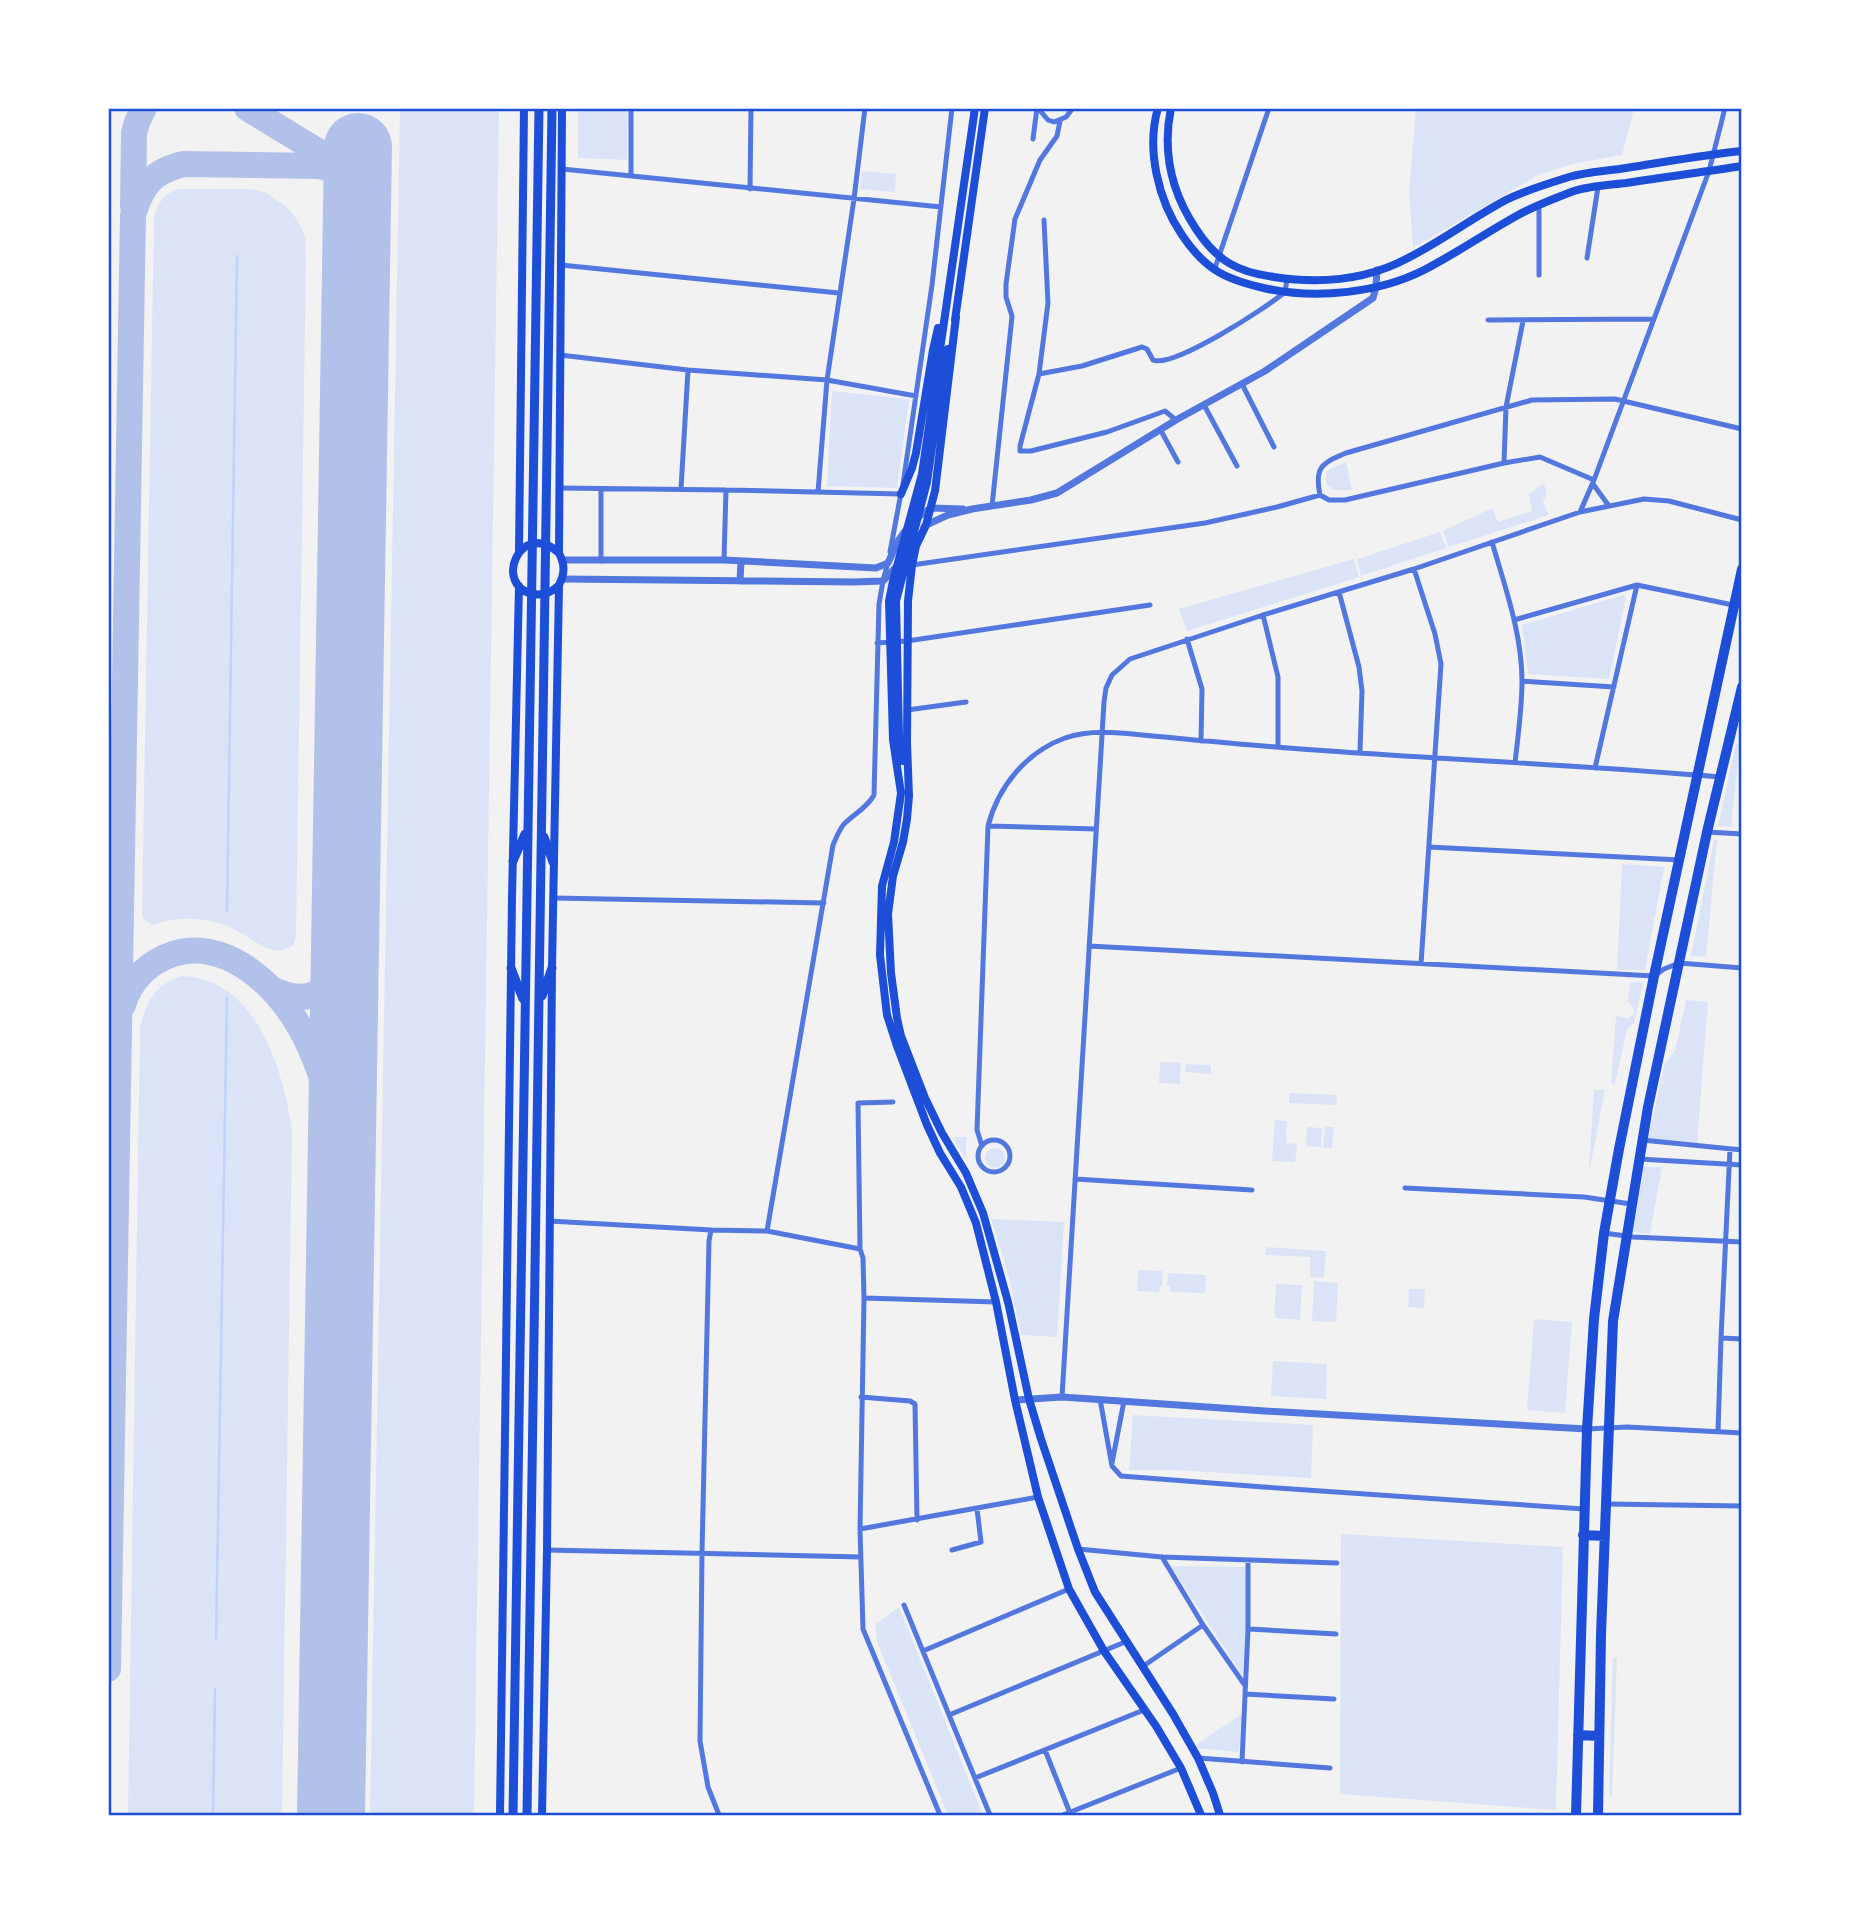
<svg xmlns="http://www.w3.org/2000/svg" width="1850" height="1924" viewBox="0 0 1850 1924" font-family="'Nunito Sans',sans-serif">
<rect width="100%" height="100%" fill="#f2f2f2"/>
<path fill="#dbe4f7" d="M 400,109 L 499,109 L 474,1815 L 370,1815 Z
M 578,109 L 628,109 L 627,160 L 578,158 Z
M 1416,109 L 1416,108 L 1634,109 L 1622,155 L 1577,163 L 1540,174 L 1413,248 L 1409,191 Z
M 862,171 L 896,174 L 895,192 L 860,189 Z
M 179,189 L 249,189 L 261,191 L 267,193 L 285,206 L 296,218 L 305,236 L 306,257 L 296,936 L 294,944 C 275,960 258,943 241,933 C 232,927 222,923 211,921 C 197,918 181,918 167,921 C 162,922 157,924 152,925 L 143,918 L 142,913 L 154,216 C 159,202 164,193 179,189 Z
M 832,391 L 909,399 L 897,488 L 827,486 Z
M 1346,462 L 1352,490 L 1334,490 L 1326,484 L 1326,471 Z
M 1544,484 L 1547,493 L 1543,502 L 1549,515 L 1449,547 L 1443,531 L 1492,508 L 1498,522 L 1532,511 L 1529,494 C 1534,492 1537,486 1544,484 Z
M 1440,532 L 1446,548 L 1361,576 L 1357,559 Z
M 1354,559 L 1359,577 L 1187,631 L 1179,609 Z
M 1623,595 L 1626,597 L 1609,679 L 1528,674 L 1522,625 Z
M 1736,743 L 1740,744 L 1731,827 L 1718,826 Z
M 1714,840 L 1717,840 L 1706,957 L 1691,956 Z
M 1622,864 L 1664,867 L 1645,970 L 1617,970 Z
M 182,976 C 257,979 282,1068 292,1129 L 282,1815 L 128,1815 L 140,1028 C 146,1002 155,984 182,976 Z
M 1630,982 L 1643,983 L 1634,1023 L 1627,1029 L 1615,1084 L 1611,1083 L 1616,1016 L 1628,1018 L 1634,1014 L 1633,1007 L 1628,1002 Z
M 1686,1000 L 1708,1002 L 1697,1143 L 1648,1139 L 1665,1063 L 1675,1051 Z
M 1160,1062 L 1181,1063 L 1180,1084 L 1159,1083 Z
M 1186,1064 L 1211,1065 L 1211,1074 L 1185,1072 Z
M 1594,1090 L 1605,1090 L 1590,1168 L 1589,1168 Z
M 1289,1093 L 1337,1095 L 1336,1105 L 1289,1103 Z
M 1275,1120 L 1287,1121 L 1286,1143 L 1297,1144 L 1295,1162 L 1272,1161 Z
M 1307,1127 L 1322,1128 L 1321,1147 L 1306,1146 Z
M 1325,1127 L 1334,1127 L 1332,1148 L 1323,1148 Z
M 952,1137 L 966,1137 L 966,1156 L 970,1166 Z
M985 1158a10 10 0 1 1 20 0a10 10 0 1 1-20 0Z
M 1644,1167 L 1662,1167 L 1650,1234 L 1633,1232 Z
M 991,1219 L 1064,1222 L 1057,1337 L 1021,1335 L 1009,1277 Z
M 1266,1247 L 1326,1251 L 1324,1278 L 1310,1277 L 1310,1257 L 1265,1255 Z
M 1138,1270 L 1163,1271 L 1162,1286 L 1160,1286 L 1159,1292 L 1137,1291 Z
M 1168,1273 L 1206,1275 L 1205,1293 L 1170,1292 L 1170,1286 L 1167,1285 Z
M 1314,1281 L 1338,1283 L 1336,1322 L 1312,1321 Z
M 1276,1284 L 1302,1285 L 1300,1320 L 1274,1318 Z
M 1409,1289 L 1425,1289 L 1424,1308 L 1408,1307 Z
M 1534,1319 L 1572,1322 L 1565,1413 L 1527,1410 Z
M 1273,1361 L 1327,1364 L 1326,1399 L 1271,1396 Z
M 1133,1415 L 1313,1425 L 1311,1478 L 1172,1470 L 1129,1470 Z
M 1341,1534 L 1563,1547 L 1556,1810 L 1340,1794 Z
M 1171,1566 L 1245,1567 L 1248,1625 L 1242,1675 Z
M 899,1607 L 983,1815 L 948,1815 L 878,1644 L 875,1625 Z
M 1613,1658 L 1617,1658 L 1612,1795 L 1609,1795 Z
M 1242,1714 L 1239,1752 L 1197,1748 L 1197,1744 Z"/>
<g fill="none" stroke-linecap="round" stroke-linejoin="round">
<path stroke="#bfd3fe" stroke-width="2.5" d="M 227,911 L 237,256
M 216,1640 L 227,998
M 213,1815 L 215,1689"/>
<path stroke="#b2c1ea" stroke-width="26" d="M 247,108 L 324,155 L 331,162 L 335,170
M 133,206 L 134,133 L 137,122 L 144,108
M 272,989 C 313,1010 339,986 345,945
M 123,1005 C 130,980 149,962 173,954 C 198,946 224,953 245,967 C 308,1009 325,1082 342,1152
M 108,1669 L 133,215 C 142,185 153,171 184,164 L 320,166 L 335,171 L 345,179 L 355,199 L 357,219"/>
<path stroke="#b2c1ea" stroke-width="68" d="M 331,1815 L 358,147"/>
<path stroke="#5277de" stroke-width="5" d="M 1038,108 L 1048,120 L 1054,122 L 1066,117 L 1073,108
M 1033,139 L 1037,108
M 562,169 L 941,207
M 631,175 L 631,108
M 750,189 L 751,108
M 1044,220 L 1048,303 L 1039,374 L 1020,446 L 1020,451 L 1031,451 L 1107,432 L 1165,411 L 1176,420
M 1587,258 L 1598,187
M 561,265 L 839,293
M 1214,271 L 1269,108
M 1539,275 L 1539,206
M 1488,320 L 1654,319
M 560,355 L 688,370 L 827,380 L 916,396
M 1039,374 L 1082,366 L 1142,347 L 1147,349 L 1153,360 C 1174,368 1266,308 1285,292 L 1287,279
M 1242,384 L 1274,447
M 1204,405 L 1237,466
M 1160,429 L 1178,462
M 1504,463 L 1506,407 L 1523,321
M 903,484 L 932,285 L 952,108
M 1593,484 L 1609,506
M 559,488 L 726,490 L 901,494
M 681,489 L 688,370
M 818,492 L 827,380 L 854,199 L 865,108
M 1320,495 C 1314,467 1322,463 1346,453 L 1532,400 L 1615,399 L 1742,429
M 992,506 L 1011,326 L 1012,316 L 1006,297 L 1006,284 L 1015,219 L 1040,160 L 1057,136 L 1060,121
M 1580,512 L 1594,480 L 1709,171 L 1725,108
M 1492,542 C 1505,587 1522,634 1522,681 C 1522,708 1518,736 1515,763
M 890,552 L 901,493
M 724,560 L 726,490
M 601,561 L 601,489
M 912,565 L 1205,523 L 1277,507 L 1320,495 L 1329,500 L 1345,500 L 1504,463 L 1540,457 L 1594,480
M 1414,569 L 1435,634 L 1441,664 L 1421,964
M 1339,592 L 1359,667 L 1362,691 L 1360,752
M 1263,615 L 1278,677 L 1278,747
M 1514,620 L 1637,585 L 1733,605
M 1187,639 L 1202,689 L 1201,741
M 877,643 L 907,641 L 1150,605
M 1522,681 L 1614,687
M 907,710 L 966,702
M 1595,768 L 1637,585
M 988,826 L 1096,829
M 1707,832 L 1742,834
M 1429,847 L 1680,860
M 553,898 L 824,903
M 1089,946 L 1654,976 L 1664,969 L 1679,963 L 1742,968
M 893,1102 L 858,1103 L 860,1249 L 863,1258 L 864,1298 L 860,1529 L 863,1629 L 940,1815
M 1642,1140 L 1742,1150
M978 1156a16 16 0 1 1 32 0a16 16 0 1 1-32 0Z
M 982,1146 L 977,1130 L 988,826 C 998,787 1026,752 1065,738 C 1097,727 1133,735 1165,737 C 1202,741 1239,744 1276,747 C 1424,759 1572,764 1720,777
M 1639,1159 L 1742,1165
M 1075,1179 L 1252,1190
M 1405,1188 L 1584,1197 L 1631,1204
M 549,1221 L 711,1230 L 767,1231 L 860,1249
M 711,1230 L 709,1241 L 702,1553 L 700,1741 L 708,1787 L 719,1815
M 767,1231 L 833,845 C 836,838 839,830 844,824 C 855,813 867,808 874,795 L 879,604 L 883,581 L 888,562
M 1604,1233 L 1633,1237 L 1742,1242
M 864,1298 L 996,1302
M 1721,1338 L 1742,1339
M 861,1397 L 910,1401 L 915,1404 L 917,1520
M 1062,1397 L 1104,702 L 1106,688 L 1112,675 L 1130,659 L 1263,615 L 1414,569 L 1580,512 L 1644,499 L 1669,501 L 1742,520
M 1100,1399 L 1112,1466 L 1121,1476 L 1263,1487 L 1584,1509
M 1587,1429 L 1627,1427 L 1742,1433
M 1718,1432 L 1721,1338 L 1730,1149
M 1112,1463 L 1124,1401
M 1607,1504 L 1742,1506
M 860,1529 L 1038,1497
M 1078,1549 L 1162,1557 L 1337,1563
M 547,1550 L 861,1557
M 952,1550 L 981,1542 L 977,1509
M 1162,1557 L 1203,1625 L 1244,1684
M 904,1605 L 990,1815
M 1248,1629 L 1336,1634
M 923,1651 L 1069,1589
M 1142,1667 L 1203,1625
M 1245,1694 L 1334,1699
M 949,1715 L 1125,1642
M 1045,1750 L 1070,1813
M 1198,1758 L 1330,1768
M 1242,1762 L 1248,1629 L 1248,1561
M 975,1778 L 1144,1710
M 1063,1815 L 1181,1768"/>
<path stroke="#5277de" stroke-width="7" d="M 918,517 L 931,508 L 963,509
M 924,527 L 926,525 L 948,515 L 972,509 L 1031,500 L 1057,493 L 1176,420 L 1265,371 L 1373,298 L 1376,287 L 1377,270
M 563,560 L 724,560 L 876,568 L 888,563 L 898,541 L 905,531
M 562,579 L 854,582 L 883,581 L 897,566
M 740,581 L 741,561
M 1015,1400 L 1062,1397 L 1265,1411 L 1587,1429"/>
<path stroke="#1d4ed8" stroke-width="8" d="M 975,108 L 922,474 L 893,581 L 889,601 L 893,740 L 901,793 L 894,842 L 882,886 L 880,955 L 887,1015 L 897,1046 L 927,1125 L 940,1153 L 961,1187 L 976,1223 L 996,1302 L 1015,1400 L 1038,1497 L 1069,1589 L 1104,1651 L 1156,1726 L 1181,1768 L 1201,1815
M 1158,108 C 1146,149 1158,200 1182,235 C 1206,271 1227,280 1268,289 C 1317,299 1379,293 1424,270 C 1457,253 1487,232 1520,214 C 1537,205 1556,198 1574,191 C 1589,186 1609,185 1626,183 C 1664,177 1703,172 1742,166
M 1171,108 C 1162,152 1172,193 1196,229 C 1217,261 1237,272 1274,277 C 1320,284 1367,280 1408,258 C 1441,241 1471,219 1504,201 C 1520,192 1550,183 1569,177 C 1587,172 1607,171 1626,168 C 1665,162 1703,155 1742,151
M 956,317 L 935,491 L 926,525 L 916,546 L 912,565 L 908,601 L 907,743 L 909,796 L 907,819 L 903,842 L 893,876 L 888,914 L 891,973 L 897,1018 L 901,1036 L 925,1098 L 942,1133 L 966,1173 L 983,1213 L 1008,1302 L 1029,1399 L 1041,1439 L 1078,1549 L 1095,1592 L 1173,1714 L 1198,1758 L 1213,1793 L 1220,1815
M 955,320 L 985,108
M 901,494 L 912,468 L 916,453 L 933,350 L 938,328
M 519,552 L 524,108
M 559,585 C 552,592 544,596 534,594 C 492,587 520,518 559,553
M 903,761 L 899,736 L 896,601 L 927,482 L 944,365 L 948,349
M 500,1815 L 512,897 L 519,586
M 542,1815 L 547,1550 L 552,968 L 559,585 C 565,573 565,565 559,553 L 562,108"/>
<path stroke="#1d4ed8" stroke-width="9" d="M 544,837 L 553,862
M 513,861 L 525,834
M 511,968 L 523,999
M 542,996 L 552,968
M 513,1815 L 539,108
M 527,1815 L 552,108"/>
<path stroke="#1d4ed8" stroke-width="10" d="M 1583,1535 L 1605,1536
M 1578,1735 L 1599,1736
M 1576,1815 L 1587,1429 L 1594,1319 L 1604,1233 L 1619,1149 L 1654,976 L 1742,569
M 1598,1815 L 1601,1635 L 1613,1321 L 1648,1107 L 1707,832 L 1742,687"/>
</g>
<rect width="1850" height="1924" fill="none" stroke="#ffffff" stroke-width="220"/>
<rect x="110" y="110" width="1630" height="1704" fill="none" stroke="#1d4ed8" stroke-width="2.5"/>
</svg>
